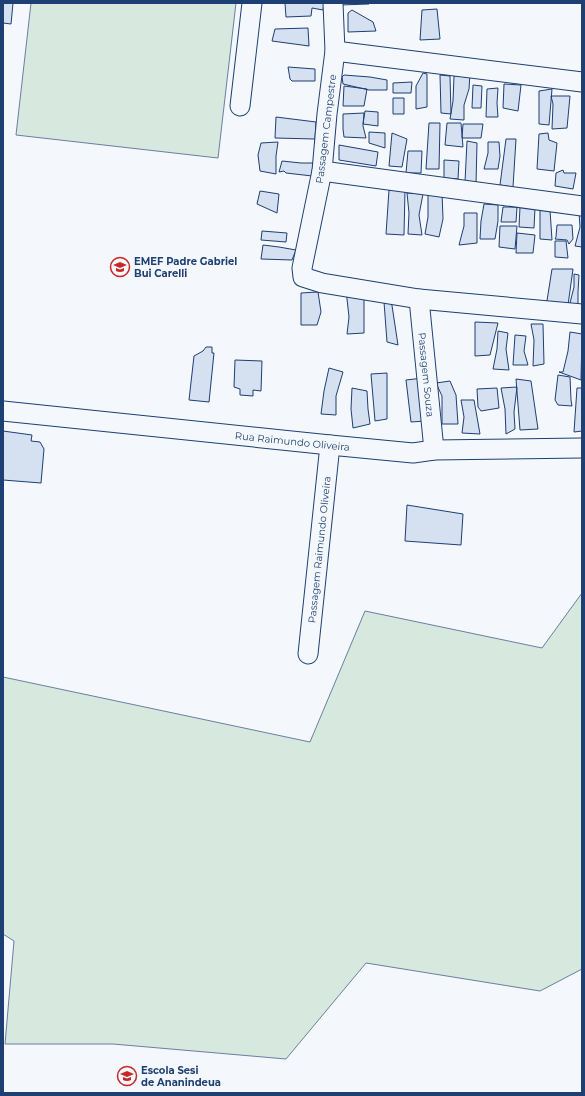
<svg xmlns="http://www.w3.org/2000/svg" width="585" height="1096" viewBox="0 0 585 1096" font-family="Montserrat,sans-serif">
<rect width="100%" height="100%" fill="#f4f7fb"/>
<path fill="#d7e8df" stroke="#687fa3" d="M 31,3 L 236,3 L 218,158 L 16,135 Z
M 582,593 L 582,969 L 540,991 L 366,963 L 286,1059 L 113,1044 L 5,1044 L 14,941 L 3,934 L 3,677 L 310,742 L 365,611 L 542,648 Z"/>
<path fill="#d5e0f0" stroke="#1d3f73" d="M 3,3 L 13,3 L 11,24 L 3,23 Z
M 285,3 L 324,3 L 323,10 L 312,8 L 311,16 L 286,17 Z
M 340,3 L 369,3 L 369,4 L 340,5 Z
M 437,9 L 440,39 L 420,40 L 422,10 Z
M 352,10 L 373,22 L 376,31 L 348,32 L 348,13 Z
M 308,28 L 309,46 L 272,41 L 275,29 Z
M 288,67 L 315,69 L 315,81 L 292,81 L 290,79 Z
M 423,73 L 427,74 L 427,107 L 416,109 L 416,86 Z
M 470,74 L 469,89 L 464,105 L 464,120 L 450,119 L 453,101 L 454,76 Z
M 344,75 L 370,77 L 387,80 L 387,90 L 369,90 L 343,84 L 342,77 Z
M 440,75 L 450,76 L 451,114 L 441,113 Z
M 412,82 L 411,93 L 393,93 L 393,83 Z
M 504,84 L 521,85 L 518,111 L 503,108 Z
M 473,85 L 482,86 L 481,108 L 472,108 Z
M 344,86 L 367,89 L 364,106 L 343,106 Z
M 498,88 L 497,103 L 498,117 L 486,117 L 487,89 Z
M 552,89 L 549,125 L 539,124 L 539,91 Z
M 551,96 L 570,96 L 567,128 L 552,129 L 553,104 Z
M 393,98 L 404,98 L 404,114 L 393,114 Z
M 365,111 L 378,112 L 378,126 L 363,124 Z
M 364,113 L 363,126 L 366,138 L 344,137 L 343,129 L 343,114 Z
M 276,117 L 316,122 L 315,139 L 275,138 Z
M 429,123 L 440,123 L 439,169 L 426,169 Z
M 447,123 L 461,123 L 463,147 L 445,145 Z
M 463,124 L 483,124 L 481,138 L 462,138 Z
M 369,132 L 385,133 L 385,148 L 369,143 Z
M 392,133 L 407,139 L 402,167 L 389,166 Z
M 548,133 L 549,140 L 557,143 L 554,171 L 537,169 L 539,134 Z
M 506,139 L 516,139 L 513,187 L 500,185 Z
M 467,141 L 477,143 L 476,184 L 465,182 Z
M 278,142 L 276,156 L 276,174 L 260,171 L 258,155 L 261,143 Z
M 488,142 L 499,142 L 500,156 L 498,169 L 484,169 L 488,153 Z
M 339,145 L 378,152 L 376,166 L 339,160 Z
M 408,151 L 422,151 L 421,173 L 406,173 Z
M 444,160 L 459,161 L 458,179 L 444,178 Z
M 282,161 L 301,163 L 317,163 L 321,177 L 286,173 L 284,171 L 279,172 Z
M 563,170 L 564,173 L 576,173 L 573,189 L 555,186 L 556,173 Z
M 389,190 L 405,190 L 404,235 L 386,234 Z
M 260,191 L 279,194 L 277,213 L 257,204 Z
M 428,192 L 442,192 L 443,219 L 439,237 L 425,234 L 428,217 Z
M 407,193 L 423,194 L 419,215 L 422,235 L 408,234 L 409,213 Z
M 484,204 L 498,205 L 498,221 L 495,239 L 480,239 L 481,221 Z
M 503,207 L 517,207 L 516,222 L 501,222 Z
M 520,207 L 535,208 L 534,228 L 519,227 Z
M 540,210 L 550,210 L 552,240 L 540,239 Z
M 579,212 L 582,213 L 582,247 L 575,246 L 580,227 Z
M 464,213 L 477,213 L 477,243 L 459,245 L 464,226 Z
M 557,225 L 572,225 L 573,239 L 569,244 L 567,240 L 555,239 L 556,237 Z
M 500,226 L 517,226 L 515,249 L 499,247 Z
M 262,231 L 287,233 L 286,242 L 261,240 Z
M 517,233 L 535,235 L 533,253 L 516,253 Z
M 555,241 L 566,241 L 568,258 L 555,257 Z
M 263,245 L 279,247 L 296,250 L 292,260 L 261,259 Z
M 552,269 L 573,269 L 568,305 L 546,307 Z
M 574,274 L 579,275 L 578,292 L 578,308 L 569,307 L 574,287 Z
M 346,290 L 364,293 L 364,333 L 347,334 L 349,317 Z
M 318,292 L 321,312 L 317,325 L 301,325 L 301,293 Z
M 391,299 L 398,345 L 387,342 L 384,302 Z
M 475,322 L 498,323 L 490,355 L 475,356 Z
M 531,324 L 543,324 L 544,364 L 533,366 L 534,340 Z
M 498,331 L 508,333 L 506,349 L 509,370 L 493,369 L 497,349 Z
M 570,332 L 582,334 L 581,380 L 559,372 L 563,372 L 568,351 Z
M 515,335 L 526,336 L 524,351 L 528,365 L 513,365 Z
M 206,347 L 212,347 L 212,353 L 214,353 L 209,402 L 189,400 L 194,356 L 203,351 Z
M 235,360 L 262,361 L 261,391 L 253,390 L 253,396 L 240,395 L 240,389 L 234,387 Z
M 329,368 L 343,372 L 336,396 L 336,415 L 321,414 L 324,391 Z
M 387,373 L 387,419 L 375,421 L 371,374 Z
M 558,375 L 570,377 L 571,400 L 572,406 L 558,405 L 555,400 Z
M 423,378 L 425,421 L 411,422 L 406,380 Z
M 516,379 L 531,381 L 538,429 L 520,430 Z
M 450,381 L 456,395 L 458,424 L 442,424 L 442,396 L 436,383 Z
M 517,387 L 514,412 L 515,429 L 506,434 L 505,409 L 501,388 Z
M 352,388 L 367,391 L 368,409 L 370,424 L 353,428 L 351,409 Z
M 497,388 L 499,408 L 481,411 L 478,407 L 477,389 Z
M 577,388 L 582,388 L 582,431 L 574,432 Z
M 461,400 L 474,400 L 480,434 L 462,433 L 464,417 Z
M 3,431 L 32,435 L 31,441 L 40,442 L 44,449 L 41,483 L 3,480 Z
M 407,505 L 463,514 L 461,545 L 405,541 Z"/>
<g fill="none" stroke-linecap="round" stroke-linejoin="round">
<defs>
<g id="street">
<path d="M 333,3 L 335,51 L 327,114 L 322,171 L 302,268 L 303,277 L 322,283 L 419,299 L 582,314"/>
<path d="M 335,51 L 582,82"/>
<path d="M 240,106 L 252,3"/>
<path d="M 322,171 L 582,206"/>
<path id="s1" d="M 419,299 L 434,450"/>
<path id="s2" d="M 3,411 L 330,445 L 413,453 L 434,450 L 582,448"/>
<path id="s3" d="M 308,654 L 330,445"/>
</g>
</defs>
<use href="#street" stroke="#1d3f73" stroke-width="21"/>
<use href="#street" stroke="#f4f7fb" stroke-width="19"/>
</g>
<defs>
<symbol id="school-ring" viewBox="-11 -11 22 22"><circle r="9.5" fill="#f4f7fb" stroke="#c62828" stroke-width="1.5"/><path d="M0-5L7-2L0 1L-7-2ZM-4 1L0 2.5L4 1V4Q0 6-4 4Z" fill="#c62828"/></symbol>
<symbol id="university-ring" viewBox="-11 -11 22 22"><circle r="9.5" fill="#f4f7fb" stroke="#c62828" stroke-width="1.5"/><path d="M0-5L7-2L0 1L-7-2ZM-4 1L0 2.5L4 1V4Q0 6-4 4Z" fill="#c62828"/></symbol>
</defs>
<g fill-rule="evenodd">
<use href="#school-ring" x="109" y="256" width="22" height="22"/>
<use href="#university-ring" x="116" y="1065" width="22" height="22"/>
</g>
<g text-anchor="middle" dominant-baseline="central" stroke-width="3" stroke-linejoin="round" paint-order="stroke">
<g font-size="10" fill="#1d3f73" stroke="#f4f7fb">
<text transform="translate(326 129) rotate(-83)">Passagem Campestre</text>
<text stroke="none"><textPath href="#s1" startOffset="76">Passagem Souza</textPath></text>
<text stroke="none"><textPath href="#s2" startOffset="291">Rua Raimundo Oliveira</textPath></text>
<text stroke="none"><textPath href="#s3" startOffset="105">Passagem Raimundo Oliveira</textPath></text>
</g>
<g font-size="10" font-weight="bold" fill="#1d3f73" stroke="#f4f7fb" text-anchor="start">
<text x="134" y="261">EMEF Padre Gabriel<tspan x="134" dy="12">Bui Carelli</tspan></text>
<text x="141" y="1070">Escola Sesi<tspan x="141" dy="12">de Ananindeua</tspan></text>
</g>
</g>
<rect width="585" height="1096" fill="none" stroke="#1d3f73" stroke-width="8"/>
</svg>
